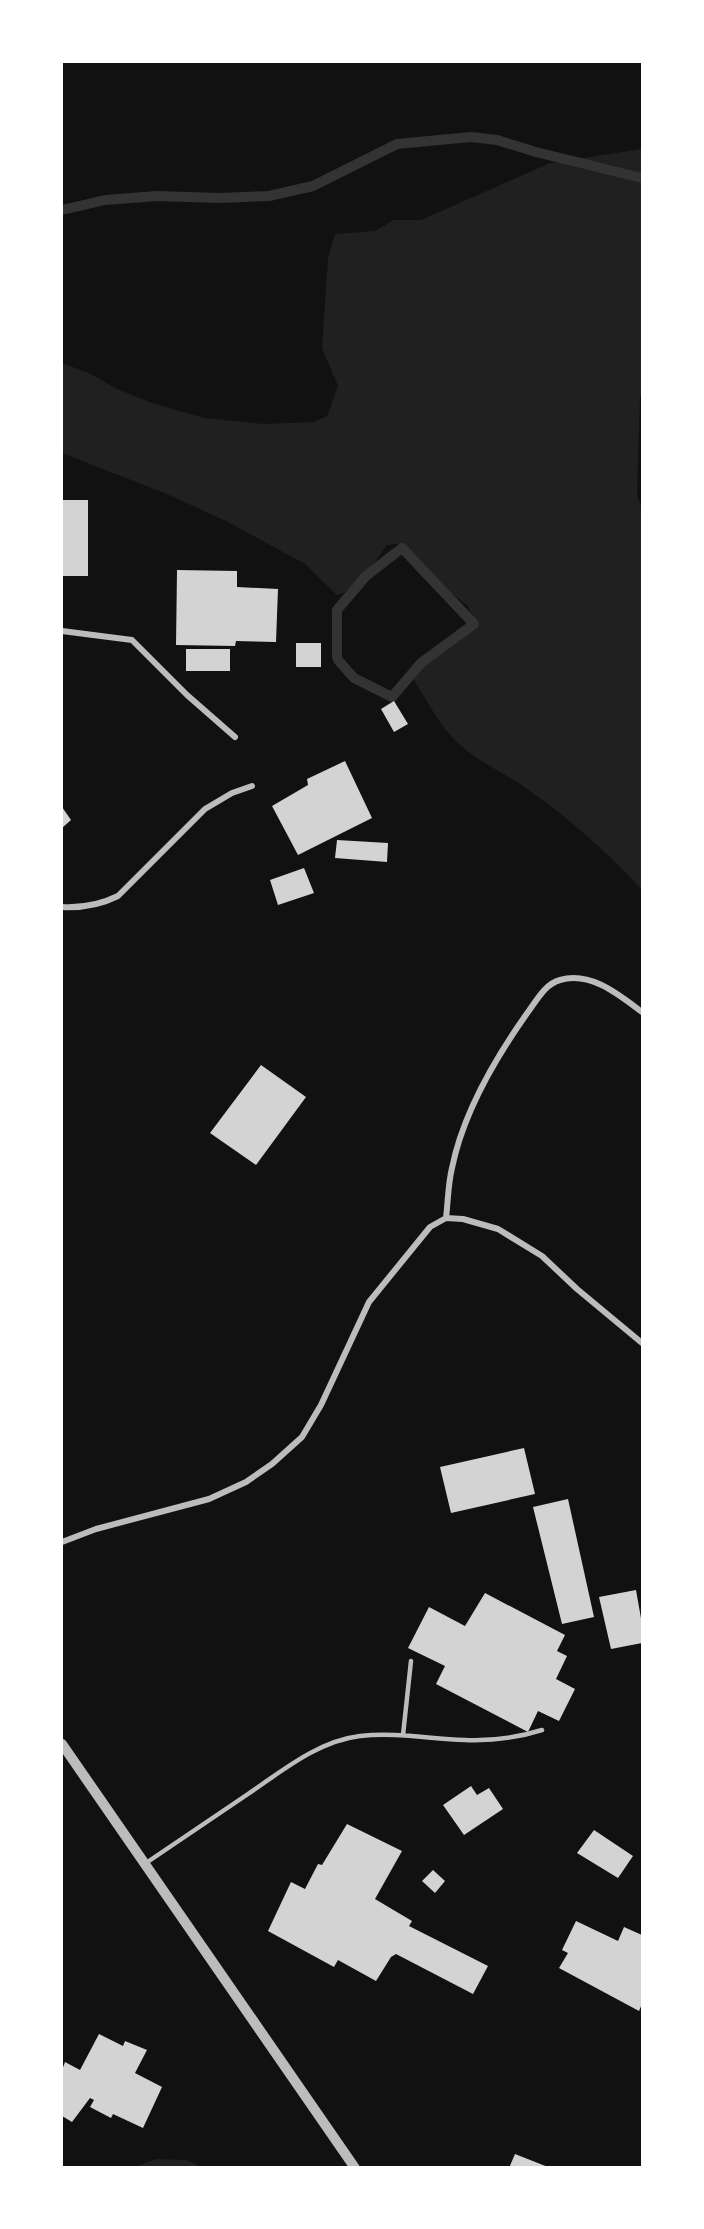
<svg xmlns="http://www.w3.org/2000/svg" width="704" height="2229" viewBox="0 0 704 2229" font-family="'Noto Sans',sans-serif">
<rect width="100%" height="100%" fill="#111"/>
<path fill="#202020" d="M 642,149 L 642,395 L 640,397 L 637,496 L 642,508 L 642,890 C 608,853 571,820 529,790 C 507,774 480,763 460,745 C 439,726 427,700 412,677 L 423,661 L 468,625 L 472,616 L 468,606 L 442,586 L 403,543 L 387,545 C 373,564 361,588 337,595 L 305,564 L 226,521 L 167,494 L 62,453 L 62,363 L 91,374 L 117,389 L 152,403 L 204,418 L 263,424 L 313,422 L 327,416 L 338,386 L 322,348 L 328,258 L 335,234 L 375,231 L 394,220 L 421,220 L 550,163 Z
M 156,2159 L 187,2160 L 201,2167 L 135,2167 Z"/>
<g fill="none" stroke-linecap="round" stroke-linejoin="round">
<path stroke="#333" stroke-width="10" d="M 62,210 L 105,200 L 157,196 L 220,198 L 269,196 L 313,186 L 397,144 L 471,137 L 497,140 L 536,152 L 642,178
M 402,548 L 474,624 L 421,663 L 392,697 L 354,678 L 338,660 L 337,656 L 337,610 L 366,576 Z"/>
</g>
<path fill="#d3d3d3" d="M 62,500 L 88,500 L 88,576 L 62,576 Z
M 177,570 L 237,571 L 237,587 L 278,589 L 276,642 L 236,641 L 235,646 L 176,645 Z
M 296,643 L 321,643 L 321,667 L 296,667 Z
M 186,649 L 230,649 L 230,671 L 186,671 Z
M 394,701 L 408,724 L 394,732 L 381,709 Z
M 345,761 L 372,818 L 298,855 L 272,806 L 308,785 L 307,779 Z
M 62,807 L 71,820 L 62,828 Z
M 337,840 L 388,843 L 387,862 L 335,858 Z
M 304,868 L 314,893 L 278,905 L 270,880 Z
M 261,1065 L 306,1097 L 256,1165 L 210,1133 Z
M 524,1448 L 535,1494 L 451,1513 L 440,1467 Z
M 568,1499 L 594,1617 L 562,1624 L 533,1507 Z
M 636,1590 L 642,1624 L 642,1643 L 611,1649 L 599,1597 Z
M 485,1593 L 565,1635 L 557,1651 L 567,1656 L 556,1679 L 575,1689 L 559,1721 L 538,1711 L 528,1732 L 436,1684 L 445,1666 L 408,1648 L 429,1607 L 465,1626 Z
M 471,1786 L 477,1795 L 489,1788 L 503,1809 L 464,1835 L 443,1805 Z
M 347,1824 L 402,1851 L 375,1899 L 412,1921 L 409,1926 L 488,1966 L 473,1994 L 396,1954 L 391,1957 L 376,1981 L 338,1960 L 334,1967 L 268,1931 L 291,1882 L 305,1889 L 318,1864 L 322,1865 Z
M 594,1830 L 633,1856 L 618,1878 L 577,1853 Z
M 433,1870 L 445,1881 L 435,1893 L 422,1881 Z
M 576,1921 L 618,1941 L 624,1927 L 642,1935 L 642,2004 L 639,2011 L 559,1968 L 568,1953 L 562,1950 Z
M 99,2034 L 123,2046 L 125,2041 L 147,2050 L 135,2073 L 162,2087 L 143,2128 L 113,2114 L 111,2118 L 90,2107 L 94,2100 L 90,2098 L 72,2122 L 62,2116 L 62,2070 L 65,2062 L 80,2070 Z
M 515,2154 L 548,2167 L 548,2168 L 509,2168 Z"/>
<g fill="none" stroke-linecap="round" stroke-linejoin="round">
<path stroke="#bcbcbc" stroke-width="4.5" d="M 403,1735 L 411,1661
M 146,1863 C 180,1840 214,1817 248,1794 C 282,1771 318,1741 360,1736 C 396,1732 430,1739 465,1740 C 491,1741 517,1738 542,1730"/>
<path stroke="#bcbcbc" stroke-width="6" d="M 62,631 L 132,640 L 187,695 L 235,737
M 62,907 C 82,908 100,905 118,896 L 205,809 L 232,793 L 252,786
M 446,1218 C 448,1202 448,1184 452,1168 C 463,1113 496,1057 528,1012 C 537,1000 545,984 560,980 C 591,971 619,995 642,1012
M 62,1542 L 96,1529 L 209,1499 L 246,1482 L 272,1464 L 302,1437 L 321,1405 L 369,1302 L 430,1227 L 446,1218 L 463,1219 L 498,1229 L 542,1256 L 577,1289 L 642,1343"/>
<path stroke="#bcbcbc" stroke-width="10" d="M 62,1744 L 355,2168"/>
</g>
<rect width="704" height="2229" fill="none" stroke="#ffffff" stroke-width="126"/>
</svg>
